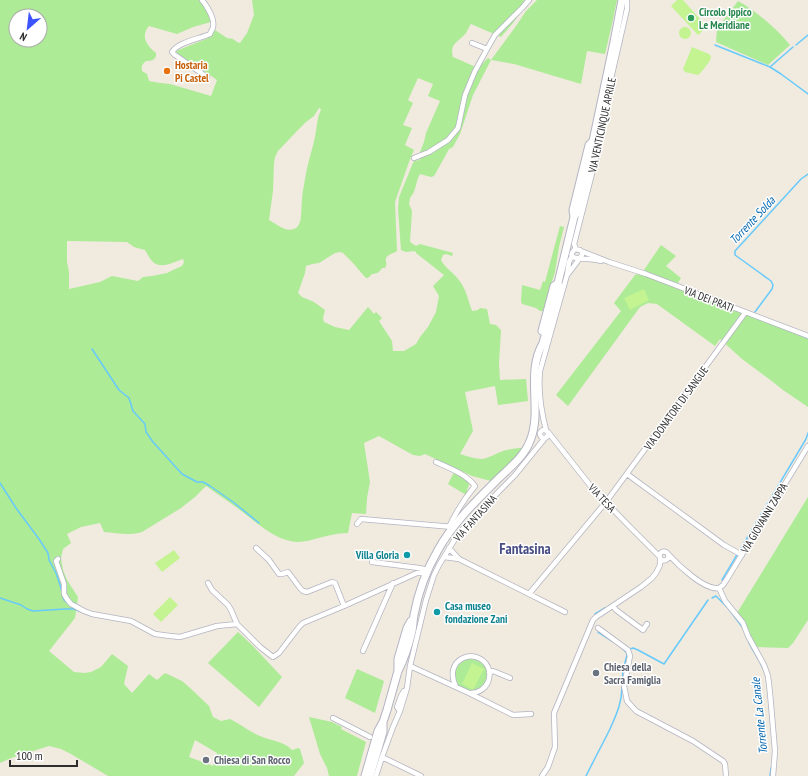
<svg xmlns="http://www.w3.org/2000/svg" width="808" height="776" viewBox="0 0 808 776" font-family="'PT Sans Narrow',sans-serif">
<rect width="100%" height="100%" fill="#f0eadf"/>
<path fill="#adeb96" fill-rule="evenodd" d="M 0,0 L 199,0 L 205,7 L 211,22 L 193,27 L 177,34 L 149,26 C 140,36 147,46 156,53 C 157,60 151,61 146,61 C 142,64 141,67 142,71 L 147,74 L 149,81 L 160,83 L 170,84 L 211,96 L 217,80 L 177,53 L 176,51 L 211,37 L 215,30 L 227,38 L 233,39 L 237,42 L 240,43 L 247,33 L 254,15 L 252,0 L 523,0 L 527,3 L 513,23 L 501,37 L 471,24 C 469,26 468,30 466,33 C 459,42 449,43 453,57 L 478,68 L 488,58 L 491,60 L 516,26 L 526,11 L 537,0 L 617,0 L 612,24 L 605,54 L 587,51 L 581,84 L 514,64 L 491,60 L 473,95 L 460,134 L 453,147 L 449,149 L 443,160 L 434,176 L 431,177 L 420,174 L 418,178 L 414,192 L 410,198 L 409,204 L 412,211 L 410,242 L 416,246 L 420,244 L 453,253 L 452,256 L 446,254 L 443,255 L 441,260 C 445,268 453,272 458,279 C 466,288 468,300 472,311 L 478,310 L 480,308 L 487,309 L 490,324 L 496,325 L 501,330 L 499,363 L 500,380 L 526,379 L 528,401 L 498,405 L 495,386 L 465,392 L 473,431 L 460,454 C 467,456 475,459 482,459 C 490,458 496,453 503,451 C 510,449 516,448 523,448 L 519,454 L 495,479 L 491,481 L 472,476 L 425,454 L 420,456 L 413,455 L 379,436 L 364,443 L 370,482 L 367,498 L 366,514 L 352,513 L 348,533 C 341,533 334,534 327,536 C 317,538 307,542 297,542 C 274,541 254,520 236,507 C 226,500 216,493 206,486 L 195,497 L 181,508 L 142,532 C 129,536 117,533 104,532 L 100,523 L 81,527 L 67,534 L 71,543 L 63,549 L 61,558 L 63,570 L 67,580 L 78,597 L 75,618 L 49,651 L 74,672 L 84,673 L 91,672 L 101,667 L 112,654 L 128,666 L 124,684 L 132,693 L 149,674 L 157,680 L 165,673 L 182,681 L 189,687 L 209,706 L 213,717 L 221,721 L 230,719 C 240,724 250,732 260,736 C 271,741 284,741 292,750 L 298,748 L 300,749 L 304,763 L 294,776 L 108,776 L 71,754 L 61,749 L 49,746 L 11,758 L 0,763 ZM 16,16 L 40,16 L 40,40 L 16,40 ZM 418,78 L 433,84 L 428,96 L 440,101 L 426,133 L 424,142 L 420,152 L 421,157 L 419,160 L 414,161 L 413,163 L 399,197 L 398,209 L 401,250 L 406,252 L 414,251 L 416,252 L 416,253 L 444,275 L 433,286 L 439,296 L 436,312 L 428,327 L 420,337 L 416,344 L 404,351 L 393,351 L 392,341 L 379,321 L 382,318 L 376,312 L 374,314 L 368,307 L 349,330 L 335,327 L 324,322 L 323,318 L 325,310 L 314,302 L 302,297 L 298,293 L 299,290 L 305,273 L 306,266 L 312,264 L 319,263 L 335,253 L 340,252 L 343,253 L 353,263 L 364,276 L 366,278 L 368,278 L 372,274 C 379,273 378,273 382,268 L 385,268 C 388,263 385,262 386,258 C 387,255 394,253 397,251 L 395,202 L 409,162 L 414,150 L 405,145 L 412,128 L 403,125 L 413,103 L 408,100 ZM 319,108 L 320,108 L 321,110 C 317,117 317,128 315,137 C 312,151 307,165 305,179 C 304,186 302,193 302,200 C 301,207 302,215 300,222 C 299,225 297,228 294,229 C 284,232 277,224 269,220 L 273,191 L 274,163 L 275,157 L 278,151 L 297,131 L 306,122 L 314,116 ZM 67,241 L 127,242 L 134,247 L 145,250 C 147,253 149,258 152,261 C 160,270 174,262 183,259 L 184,262 L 182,266 L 173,270 L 167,273 L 152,276 L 143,277 L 138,281 L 112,276 L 100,282 L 69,289 L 69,272 L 67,262 ZM 195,740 L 217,753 L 213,766 L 189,757 Z
M 738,1 C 755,10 778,30 790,45 L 768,65 L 716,42 L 717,29 Z
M 560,226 L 564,227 L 559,247 L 555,272 L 543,311 L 540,311 L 536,308 L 522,304 L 521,301 L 522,285 L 540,290 L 543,281 L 545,282 Z
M 661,245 L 676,256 L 666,266 L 681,278 L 676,286 L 808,337 L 808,407 L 783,390 L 773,382 L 742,359 L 720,339 L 715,346 L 657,304 L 648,303 L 640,307 L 568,406 L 556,395 L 621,311 L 614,303 L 635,275 L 642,273 Z
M 454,472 C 458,475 469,478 469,484 C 469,487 467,489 467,491 L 468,493 L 466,495 L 448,484 Z
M 808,497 L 808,620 L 793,643 L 788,648 L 756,647 L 746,625 L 737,613 Z
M 238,632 L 252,645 L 282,677 L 259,707 L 208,663 Z
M455 675a16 16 0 1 1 32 0a16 16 0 1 1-32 0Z
M 357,669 L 384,681 L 375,713 L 345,698 Z
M 309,717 L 332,722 L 342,727 L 341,729 L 366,742 L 357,776 L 329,776 L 327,768 L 320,754 Z"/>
<path fill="#c3f491" d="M 677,0 L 683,0 L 707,27 L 698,35 L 671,6 Z
M679 33a6 6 0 1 1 12 0a6 6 0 1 1-12 0Z
M 692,47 L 709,54 C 710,55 711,56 711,57 C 711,61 701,73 698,75 L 685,72 L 683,69 Z
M 644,289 L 649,300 L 630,310 L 624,298 Z
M 174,550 L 180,558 L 162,572 L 155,563 Z
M 170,597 L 178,605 L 161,622 L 153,614 Z
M 472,663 L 484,669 L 473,690 L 462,684 Z"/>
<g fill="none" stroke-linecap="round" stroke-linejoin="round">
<path stroke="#68cafb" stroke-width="1.5" d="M 715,45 L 770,67
M 796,45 L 808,35
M 793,47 L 770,67 L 781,74 L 808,94
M 755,312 L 772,289 L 773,285 L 771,281 L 735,255 L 735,251 L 801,179 L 808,174
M 92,349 L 119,390 L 129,398 L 133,411 L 145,424 L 146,432 L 153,442 L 182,474 L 197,482 L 203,482 L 210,486 L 233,502 L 259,523
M 0,483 L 16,508 L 39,539 L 48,553 L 49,560 L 56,573 L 61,588 L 62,594 L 64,600 L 74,609
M 722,580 L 806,439 L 808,433
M 0,598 L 21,605 L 27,609 L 33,611 L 65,609 L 74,609 L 92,616
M 712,598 L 716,596 L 728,608 L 743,628
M 609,606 L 614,603
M 595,614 L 605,608
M 598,632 L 612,641
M 749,643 L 758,659
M 630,649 L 633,648 L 638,650 L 664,664 L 708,600
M 760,662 L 765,673
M 622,685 L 623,670 L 627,655 L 626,652 L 623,649
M 586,776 C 594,760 602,745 610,729 C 616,715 622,703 622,687
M 770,776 L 771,768"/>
<defs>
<path id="street" d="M 202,0 C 207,6 215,19 213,27 C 213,29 210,33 210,34 C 199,39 178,42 172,52 L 175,55 L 207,77
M 472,43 L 487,49
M 414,158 L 429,152 L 448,140 L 458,128 L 465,95 L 475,71 L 487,49 L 495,35 L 522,8 L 529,0
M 576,249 L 574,244 L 595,162 L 610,83 L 627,9 L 627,0
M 581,251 L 609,262 L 646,274 L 808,336
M 567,275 C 573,268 577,262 582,255 L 582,252 L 580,250 L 575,249 C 564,260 582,258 588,259 C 592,259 597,260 601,261
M540 434a4 4 0 1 1 8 0a4 4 0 1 1-8 0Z
M 546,430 C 541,411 538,391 540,371 L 567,275 L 569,262 L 572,256
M 548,432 L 593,489 L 630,527 L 659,556
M 436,462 C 449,468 466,474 475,486 C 464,499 456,512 449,527
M 627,474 L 724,545 L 742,555
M 357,524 L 361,519 L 453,527
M 256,548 L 269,560 L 279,574 L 282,574 L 288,572 L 300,588 L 303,591 L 307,592 L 332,582 L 335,583 L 344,606
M 449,548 L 459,559
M659.5 556a4.5 4.5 0 1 1 9 0a4.5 4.5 0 1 1-9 0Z
M 668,554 C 678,565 705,591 719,588
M 444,557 L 459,559 L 565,612
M 58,559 L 56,561 L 64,584 L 64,594 L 67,599 L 71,604 L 84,611 L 92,614 L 131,621 L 155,634 L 170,636 L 180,637 L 217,626 L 237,624
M 372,562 L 419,568 L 428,570
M 208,583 L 212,590 L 228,605 L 231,610 L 237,624 L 260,647 L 273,657 L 279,653 L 299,627 L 303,623 L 344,606 L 417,573 L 426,573
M 719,588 L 725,601 L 743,623 L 748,636 L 764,665 L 768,676 L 770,693 L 775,751 L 773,776
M 719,588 L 723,585 L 727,579 L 808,446
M 529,594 L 606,502 L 745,313
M 613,606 L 616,610 L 643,630 L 647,624
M 598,628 L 628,650 L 630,656 L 624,686 L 627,701 L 636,711 L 693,741 L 723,761 L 725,764 L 726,776
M 363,651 L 393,583
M 410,666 L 469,693 L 513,715 L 531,714
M 490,672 L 493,671 L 510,678
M 456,687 C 442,658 477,646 488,667 C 490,672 490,677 488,682 C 485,689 478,693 471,693
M 400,711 L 397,707 L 401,696 L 404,691
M 333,718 L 370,737
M 382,757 L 421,776
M 376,776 L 382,757 L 393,727 L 400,711 L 407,688 L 410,666 L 426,600 L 434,575 L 439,565 L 455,539 L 466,525 L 515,475 L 545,438
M 542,776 L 548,767 L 555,747 L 554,713 L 593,620 L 596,617 L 641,587 L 652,578 L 656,573 L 660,565 L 660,559"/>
<path id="secondary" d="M 574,217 L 573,210 L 589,145 L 593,141
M 542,331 L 554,286 L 558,283
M 398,671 C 405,658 409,644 412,631 C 413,626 413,620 414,615 C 418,593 427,569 438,550 C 453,523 475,502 497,480 C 508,469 524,457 530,441 C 543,410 525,374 543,343 L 559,287 L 558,283 L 574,217 L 578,211 L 594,146 L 593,141 L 614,42 L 622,0
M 365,776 L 378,731 L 383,722 L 387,710 L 398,671 L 398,659 L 407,628 L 411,621
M 370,776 L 383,732 L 383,722"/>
</defs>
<use href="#street" stroke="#b3b4c2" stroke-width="6"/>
<use href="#secondary" stroke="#b3b4c2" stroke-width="9"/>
<use href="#street" stroke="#fff" stroke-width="4.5"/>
<use href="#secondary" stroke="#fff" stroke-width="7"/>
</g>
<circle fill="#2e9e5b" stroke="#fff" stroke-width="1.5" cx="691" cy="18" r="4"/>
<circle fill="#e8710a" stroke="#fff" stroke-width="1.5" cx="167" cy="71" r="4"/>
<g fill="#0f9aa8" stroke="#fff" stroke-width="1.5">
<circle cx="407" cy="555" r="4"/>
<circle cx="437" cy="612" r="4"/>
</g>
<g fill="#6b7280" stroke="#fff" stroke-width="1.5">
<circle cx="596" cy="673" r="4"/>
<circle cx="206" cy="760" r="4"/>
</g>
<g text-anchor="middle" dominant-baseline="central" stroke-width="3" stroke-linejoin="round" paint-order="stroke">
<g font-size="11" font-weight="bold" fill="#27864d" stroke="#fff" text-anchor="start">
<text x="699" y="12">Circolo Ippico<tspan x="699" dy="13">Le Meridiane</tspan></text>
</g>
<g font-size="11" font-weight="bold" fill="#c56008" stroke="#fff" text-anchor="start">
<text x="175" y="65">Hostaria<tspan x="175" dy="13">Pi Castel</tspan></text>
</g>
<g font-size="11" fill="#2d2d2d" stroke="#fff">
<text transform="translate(602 125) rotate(-78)">VIA VENTICINQUE APRILE</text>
<text transform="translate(709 299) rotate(21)">VIA DEI PRATI</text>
<text transform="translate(676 408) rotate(-54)">VIA DONATORI DI SANGUE</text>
<text transform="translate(602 498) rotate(47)">VIA TESA</text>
<text transform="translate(475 518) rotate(-48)">VIA FANTASINA</text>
<text transform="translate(764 518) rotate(-59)">VIA GIOVANNI ZAPPA</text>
</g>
<g font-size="11" font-weight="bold" fill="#0d838f" stroke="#fff" text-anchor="end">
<text x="399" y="555">Villa Gloria</text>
<text x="445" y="606" text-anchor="start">Casa museo<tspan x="445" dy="13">fondazione Zani</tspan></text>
</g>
<g font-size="11" font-weight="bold" fill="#5b616d" stroke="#fff" text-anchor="start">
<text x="604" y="667">Chiesa della<tspan x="604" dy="13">Sacra Famiglia</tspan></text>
<text x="214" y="760">Chiesa di San Rocco</text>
</g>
<g font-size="12" font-style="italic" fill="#0066af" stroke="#fff">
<text transform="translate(752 220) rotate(-47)">Torrente Solda</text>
<text transform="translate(759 716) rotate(-96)">Torrente La Canale</text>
</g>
<g font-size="15" font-weight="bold" fill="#484e84" stroke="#fff">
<text x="525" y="548">Fantasina</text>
</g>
</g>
<g transform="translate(28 28) rotate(208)"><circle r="19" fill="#ffffff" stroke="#ababab"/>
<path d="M0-3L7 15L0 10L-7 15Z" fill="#3d53ff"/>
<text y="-6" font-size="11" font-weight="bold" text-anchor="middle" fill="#2d2d2d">N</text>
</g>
<path d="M10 760v6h67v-6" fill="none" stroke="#2d2d2d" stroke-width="2"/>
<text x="16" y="760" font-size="12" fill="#2d2d2d" stroke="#ffffff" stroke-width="3" paint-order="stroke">100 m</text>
</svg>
